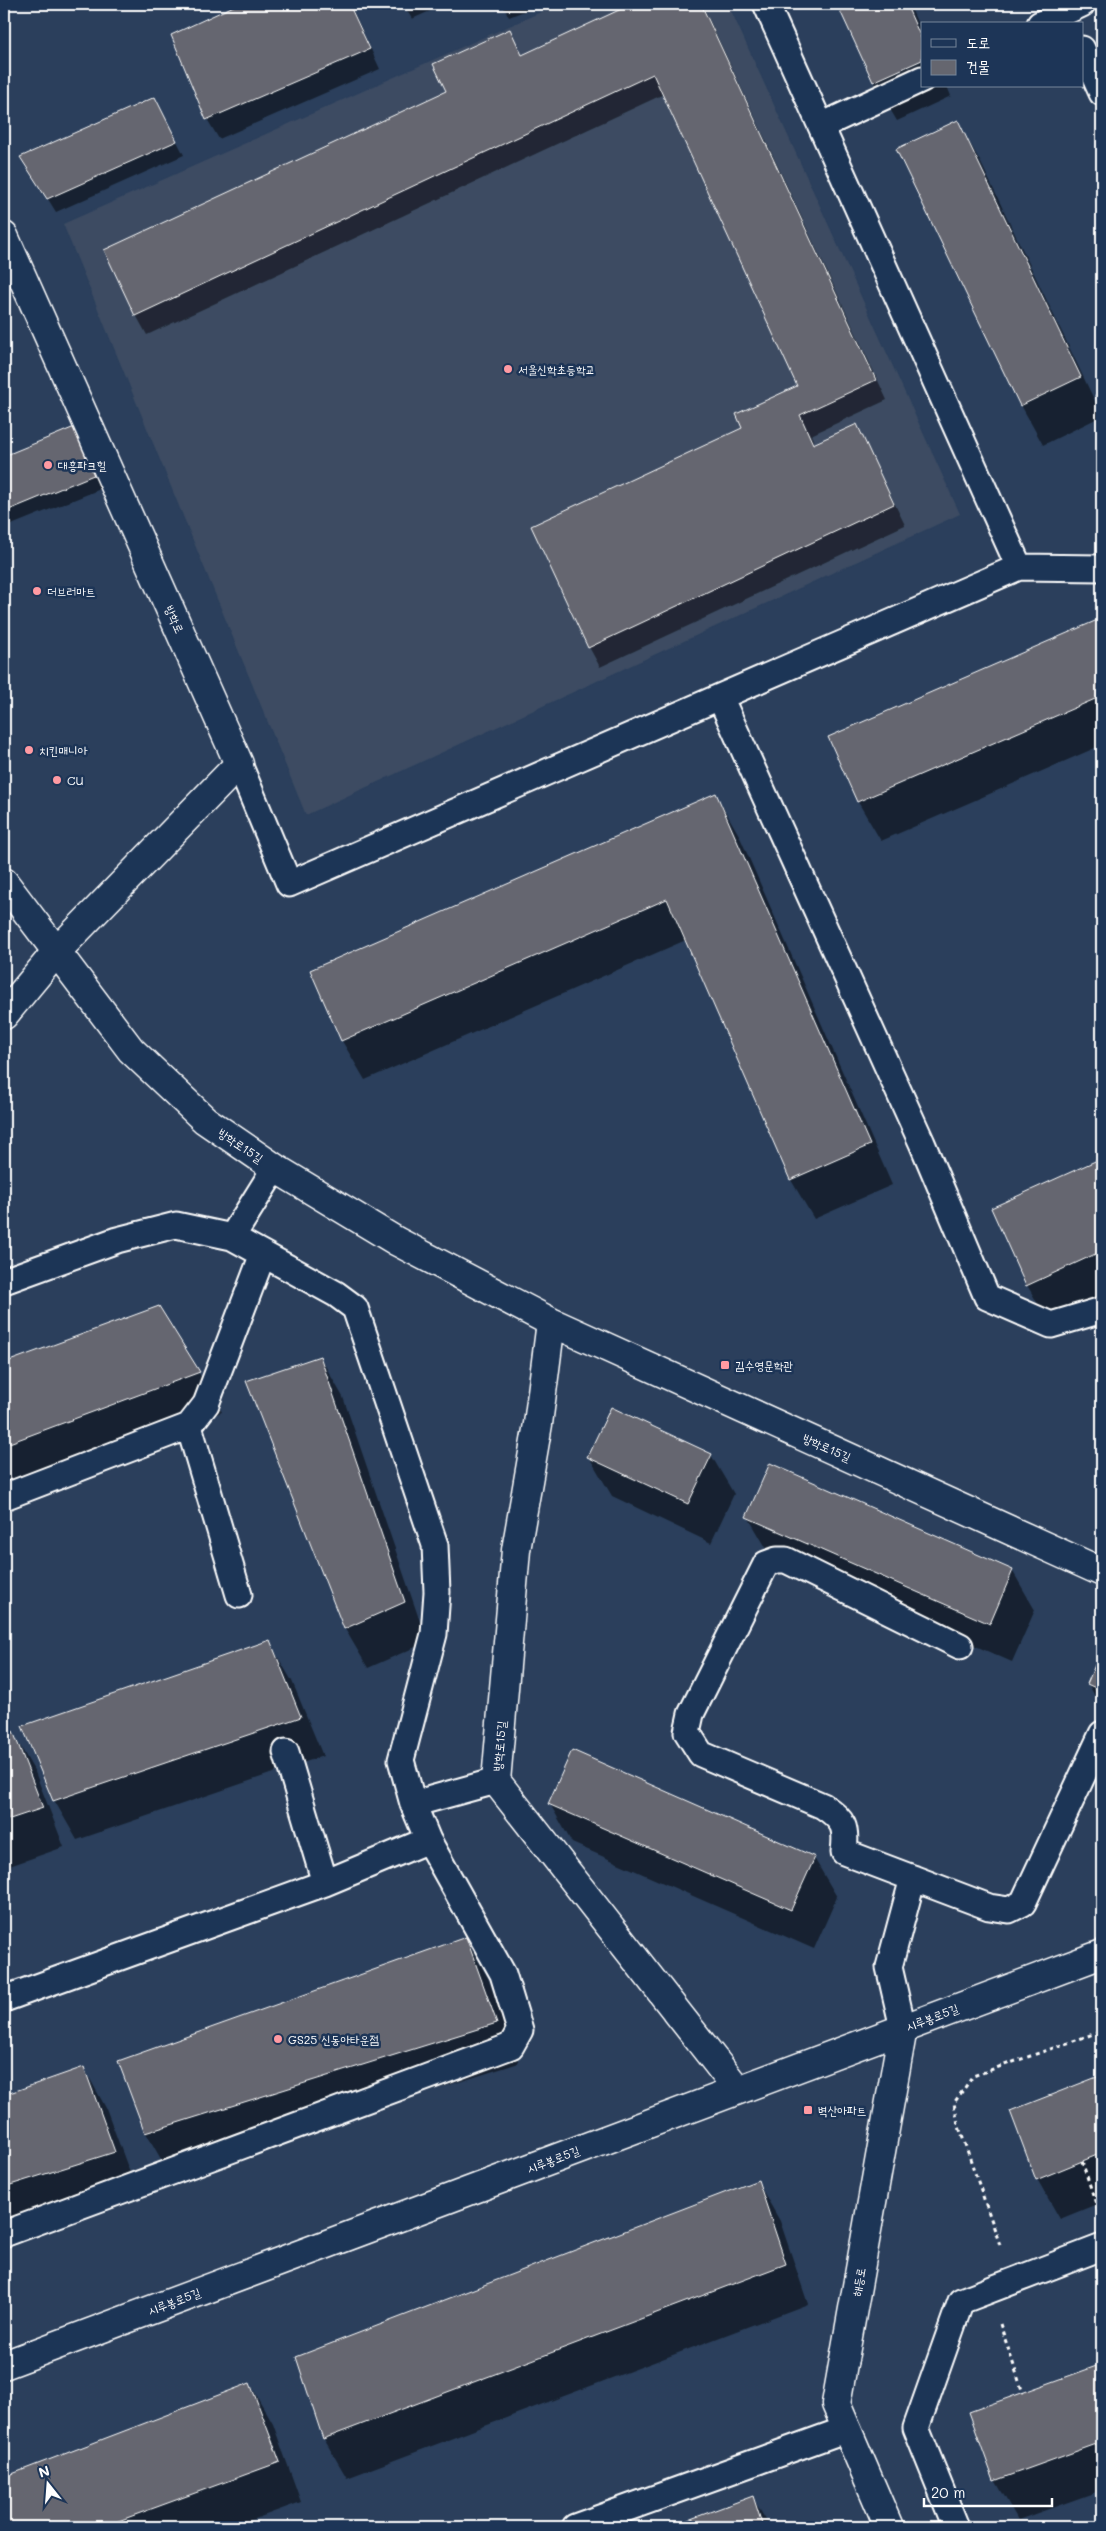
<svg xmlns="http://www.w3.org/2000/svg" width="1106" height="2531" viewBox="0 0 1106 2531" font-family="Mali,'Poor Story',sans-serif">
<rect width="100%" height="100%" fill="#2b3f5c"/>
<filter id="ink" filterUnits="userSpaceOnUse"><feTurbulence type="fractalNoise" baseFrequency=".02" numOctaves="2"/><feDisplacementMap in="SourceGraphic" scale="10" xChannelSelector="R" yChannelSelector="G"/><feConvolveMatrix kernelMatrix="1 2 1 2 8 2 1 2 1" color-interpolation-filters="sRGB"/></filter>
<g filter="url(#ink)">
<path fill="#3c4b62" d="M 559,4 L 728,4 L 960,514 L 306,815 L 63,224 Z"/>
<path fill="#0007" d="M 241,4 L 350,4 L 380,69 L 219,139 L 207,119 L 173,36 Z
M 403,4 L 446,4 L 412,19 Z
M 502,4 L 542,4 L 509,17 Z
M 635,4 L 702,4 L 887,400 L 811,435 L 815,444 L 856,425 L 905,525 L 600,667 L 589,647 L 744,429 L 799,386 L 664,94 L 147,335 L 136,315 L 447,92 L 509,31 L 523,56 Z
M 838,4 L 909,4 L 922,33 L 922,86 L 947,86 L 951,96 L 897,121 L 874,82 Z
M 162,112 L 184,155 L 56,212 L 30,170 Z
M 958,122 L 980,161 L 1102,416 L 1043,445 L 1021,405 Z
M 76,428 L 103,488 L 4,528 L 4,457 Z
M 1102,619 L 1102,745 L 881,841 L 858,802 L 830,738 Z
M 716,795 L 739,835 L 892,1185 L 814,1219 L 791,1180 L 686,940 L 365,1080 L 342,1041 L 312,971 Z
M 1102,1160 L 1102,1301 L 1050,1325 L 1027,1285 L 992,1209 Z
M 159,1307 L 222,1412 L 4,1493 L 4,1364 Z
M 320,1357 L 343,1397 L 427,1642 L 368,1668 L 345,1629 L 248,1381 Z
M 711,1455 L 734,1494 L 711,1543 L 612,1496 L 589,1457 Z
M 748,1517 L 1012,1570 L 1035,1610 L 1012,1662 L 771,1556 Z
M 269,1642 L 292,1681 L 323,1756 L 77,1840 L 54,1800 Z
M 1102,1651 L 1102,1708 L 1088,1684 Z
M 12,1732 L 35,1772 L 64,1847 L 4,1868 L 4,1735 Z
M 550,1804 L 814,1858 L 837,1897 L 814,1949 L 572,1843 Z
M 466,1939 L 488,1978 L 519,2063 L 169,2173 L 146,2133 L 120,2062 Z
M 84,2068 L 106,2108 L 137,2192 L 4,2234 L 4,2097 Z
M 1102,2077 L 1102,2202 L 1060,2219 L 1037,2179 L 1011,2112 Z
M 757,2181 L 780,2221 L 808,2304 L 347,2478 L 324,2439 L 297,2358 Z
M 1102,2365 L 1102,2490 L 1018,2520 L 995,2480 L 971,2413 Z
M 250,2384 L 273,2424 L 301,2502 L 233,2527 L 4,2527 L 4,2479 Z
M 753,2498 L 770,2527 L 673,2527 Z"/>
<path fill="#65666f" stroke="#fff" d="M 238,4 L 349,4 L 370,49 L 206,120 L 171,35 Z
M 632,4 L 701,4 L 876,380 L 800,415 L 813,444 L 857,424 L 894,504 L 588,648 L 531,526 L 742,428 L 736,414 L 797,386 L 653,74 L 135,316 L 104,250 L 446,91 L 433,64 L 510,29 L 522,55 Z
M 837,4 L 906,4 L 922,40 L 922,60 L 873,82 Z
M 155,97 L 177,141 L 47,199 L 20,157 Z
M 958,120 L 1081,377 L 1020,406 L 896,149 Z
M 1102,392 L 1102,410 L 1095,395 Z
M 77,426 L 96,474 L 4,512 L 4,456 Z
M 1102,618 L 1102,696 L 857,802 L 828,737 Z
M 716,793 L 870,1145 L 790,1180 L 667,899 L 341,1041 L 310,970 Z
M 1102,1158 L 1102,1251 L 1026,1286 L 991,1208 Z
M 159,1306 L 200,1372 L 4,1445 L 4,1363 Z
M 320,1356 L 405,1602 L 344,1629 L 246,1381 Z
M 611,1407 L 712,1454 L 688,1504 L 587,1457 Z
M 770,1463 L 1013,1570 L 990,1624 L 746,1517 Z
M 270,1640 L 301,1717 L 53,1801 L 22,1726 Z
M 1102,1648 L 1102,1691 L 1087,1684 Z
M 13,1731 L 43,1808 L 4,1821 L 4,1734 Z
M 572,1750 L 815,1857 L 791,1910 L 548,1804 Z
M 466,1937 L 497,2023 L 145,2133 L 118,2061 Z
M 84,2067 L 115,2152 L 4,2187 L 4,2095 Z
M 1102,2075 L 1102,2153 L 1036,2180 L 1010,2111 Z
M 758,2180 L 786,2264 L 323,2439 L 296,2357 Z
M 1102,2364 L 1102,2442 L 994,2481 L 969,2412 Z
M 250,2383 L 280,2462 L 102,2527 L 4,2527 L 4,2477 Z
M 753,2496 L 763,2527 L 669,2527 Z"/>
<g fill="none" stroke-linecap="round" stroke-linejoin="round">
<defs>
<path id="lane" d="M 766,4 L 1019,567
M 1040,24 L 1082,4
M 1082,49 L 1102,93
M 821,126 L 922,79
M 720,697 L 922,1143 L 987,1297 L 1051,1325 L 1102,1310
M 239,764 L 289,884 L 1019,567 L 1102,568
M 232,1237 L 275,1168
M 4,1281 L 117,1240 L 176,1225 L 232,1237 L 336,1294 L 355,1308 L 435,1545 L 437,1592 L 434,1634 L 401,1760 L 413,1804 L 428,1840 L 503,1974 L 520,2030 L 511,2046 L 4,2234
M 189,1426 L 239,1595
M 4,1497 L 189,1426 L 206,1404 L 263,1254
M 960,1646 L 786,1560 L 777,1560 L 766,1564 L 691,1714 L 687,1732 L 701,1754 L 823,1806 C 844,1820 847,1827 844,1852 L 989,1907 L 1009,1910 L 1023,1903 L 1102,1734
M 286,1752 L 325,1883
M 413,1804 L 496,1781
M 4,1999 L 325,1883 L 428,1840
M 903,2028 L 889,1967 L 913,1878
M 575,2527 L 847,2429
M 956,2527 L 916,2428 L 961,2301 L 1102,2247"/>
<path id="street" d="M 4,236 L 239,764 L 57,951 L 4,1015
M 4,882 L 131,1050 L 205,1120 L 275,1168 L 396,1241 L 551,1322 L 1102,1572
M 551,1322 L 538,1424 L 516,1550 L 496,1781 L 738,2090
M 4,2365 L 1102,1954
M 889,2527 L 836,2404 L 903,2028"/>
</defs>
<use href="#lane" stroke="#fff" stroke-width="29"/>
<use href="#street" stroke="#fff" stroke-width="31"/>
<path stroke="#fff" stroke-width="3" stroke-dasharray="4 4" stroke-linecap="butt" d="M 1082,2161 L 1099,2213
M 1000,2245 L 958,2124 L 954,2103 L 973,2076 L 1102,2031
M 1000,2324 L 1023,2393"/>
<use href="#lane" stroke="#1d3557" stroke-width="25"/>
<use href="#street" stroke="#1d3557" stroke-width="28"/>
</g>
</g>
<g fill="#ff9aa2" stroke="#1d3557" stroke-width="2">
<circle cx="508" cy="369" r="5"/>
<circle cx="48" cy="465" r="5"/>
<circle cx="37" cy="591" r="5"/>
<circle cx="29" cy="750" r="5"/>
<circle cx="57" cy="780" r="5"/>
<rect x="720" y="1360" width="10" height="10" rx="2.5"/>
<circle cx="278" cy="2039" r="5"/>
<rect x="803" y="2105" width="10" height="10" rx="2.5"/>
</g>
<g text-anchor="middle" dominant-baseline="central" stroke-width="5" stroke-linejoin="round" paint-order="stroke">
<g font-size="12" fill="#fff" stroke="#1d3557" text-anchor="start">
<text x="518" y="369">서울신학초등학교</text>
<text x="58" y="465">대흥파크힐</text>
<text x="47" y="591">더브러마트</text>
<text x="39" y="750">치킨매니아</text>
<text x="67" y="780">CU</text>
<text x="735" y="1365">김수영문학관</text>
<text x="288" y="2039">GS25 신동아타운점</text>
<text x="818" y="2110">벽산아파트</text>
</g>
<g font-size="12" fill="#fff" stroke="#1d3557">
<text transform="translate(175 619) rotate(66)">방학로</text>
<text transform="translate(241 1145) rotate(34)">방학로15길</text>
<text transform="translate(827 1447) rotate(24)">방학로15길</text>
<text transform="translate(499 1746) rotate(-85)">방학로15길</text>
<text transform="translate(932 2017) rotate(-21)">시루봉로5길</text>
<text transform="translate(553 2159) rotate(-21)">시루봉로5길</text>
<text transform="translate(858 2282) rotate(-80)">해등로</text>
<text transform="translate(174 2301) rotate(-21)">시루봉로5길</text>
</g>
</g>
<rect width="1106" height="2531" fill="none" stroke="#1d3557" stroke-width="20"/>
<rect x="10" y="10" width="1086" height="2511" fill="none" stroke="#fff" stroke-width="2" filter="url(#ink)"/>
<rect x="921" y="22" width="162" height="65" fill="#1d3557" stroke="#77869a"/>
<rect x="931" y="39" width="25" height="8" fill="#1d3557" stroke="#77869a"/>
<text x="966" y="48" font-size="15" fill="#ffffff">도로</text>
<rect x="931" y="60" width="25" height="15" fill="#65666f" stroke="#77869a"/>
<text x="966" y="72" font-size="15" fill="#ffffff">건물</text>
<g transform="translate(48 2484) rotate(343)" stroke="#1d3557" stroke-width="4" paint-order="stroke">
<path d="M0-4L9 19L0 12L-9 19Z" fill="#ffffff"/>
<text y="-8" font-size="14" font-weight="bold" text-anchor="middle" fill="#ffffff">N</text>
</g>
<path d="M924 2498v8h128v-8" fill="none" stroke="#ffffff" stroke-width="2.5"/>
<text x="931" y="2498" font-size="15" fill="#ffffff" stroke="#1d3557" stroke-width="4" paint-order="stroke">20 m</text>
</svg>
